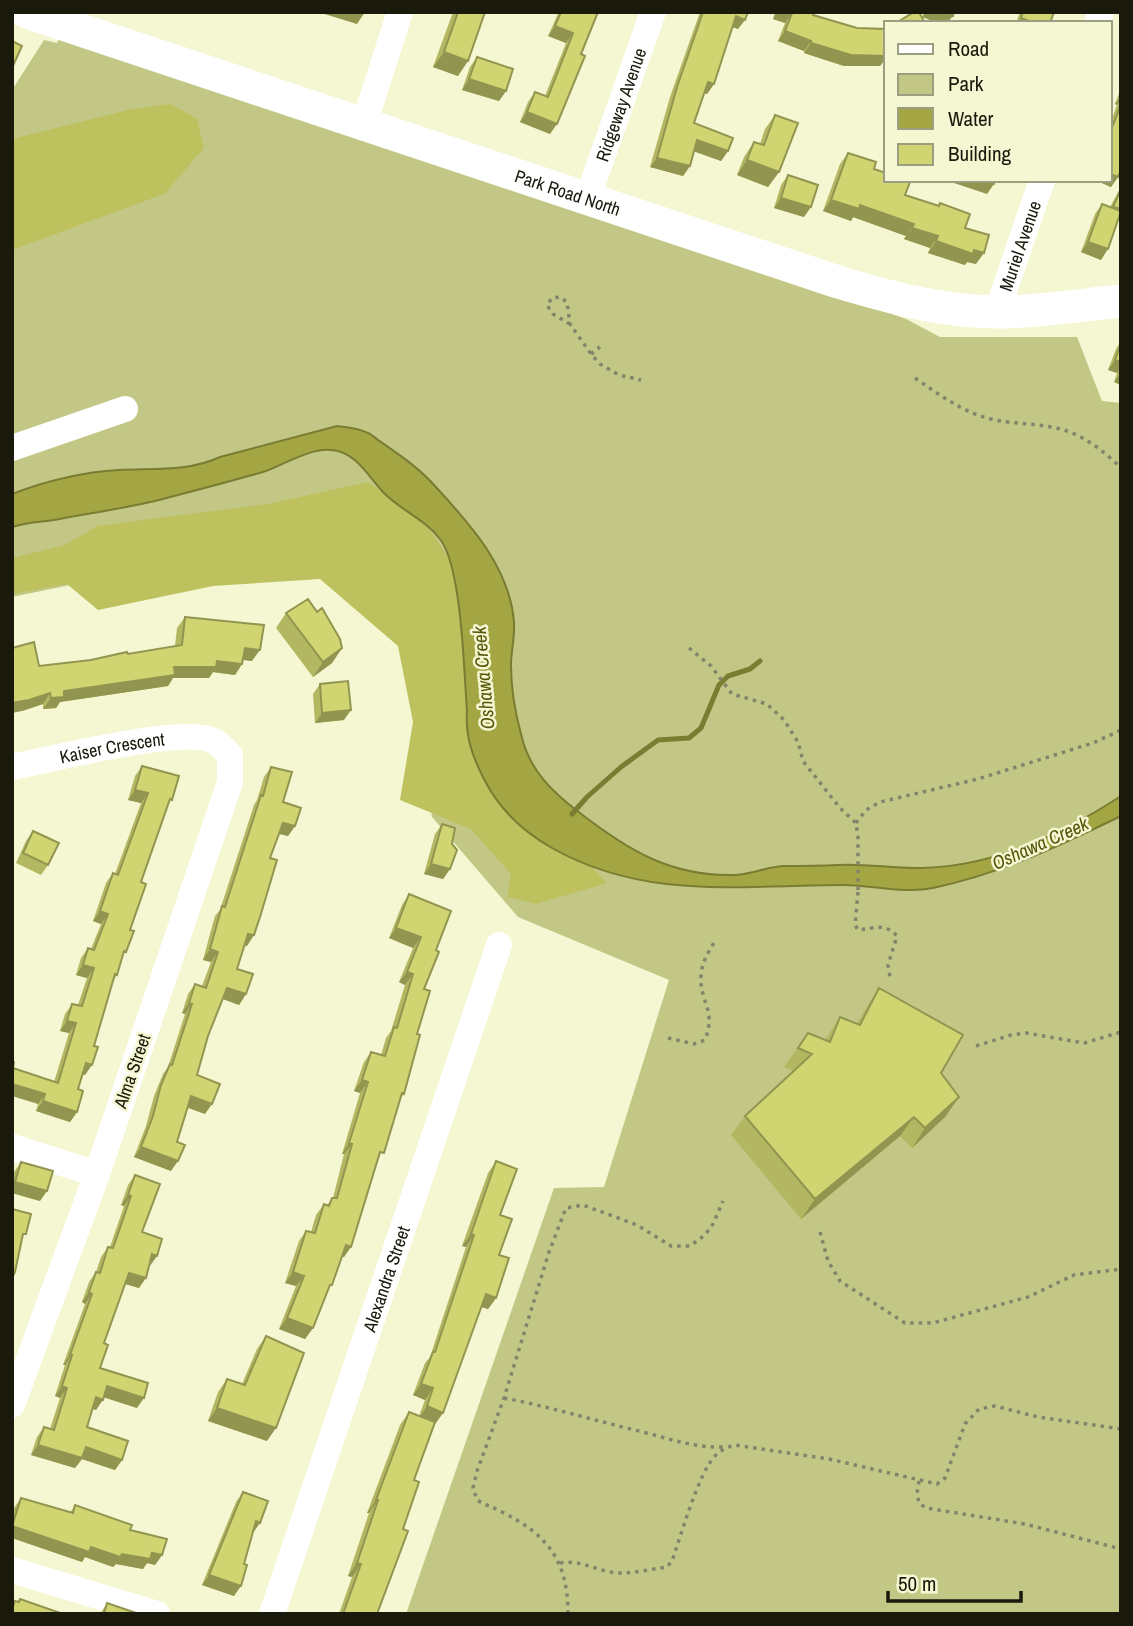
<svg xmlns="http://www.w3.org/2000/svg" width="1133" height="1626" viewBox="0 0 1133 1626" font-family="'Archivo Narrow',sans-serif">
<rect width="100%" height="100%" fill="#f4f7d1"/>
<path fill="#c3c785" d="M 66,21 L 906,319 L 940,337 L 1077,337 L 1102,401 L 1121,403 L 1121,1614 L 406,1614 L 554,1188 L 604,1187 L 669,980 L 518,917 L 432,817 L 408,658 L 356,580 L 298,538 L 12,597 L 12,90 L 44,40 L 57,43 Z"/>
<path fill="#bdc15e" d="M 171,104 L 197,119 L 204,148 L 164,194 L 12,250 L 12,139 L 132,109 Z
M 368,482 L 425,523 L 483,610 L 516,785 L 607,883 L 536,904 L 507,897 L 511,874 L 471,829 L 400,800 L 413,722 L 398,646 L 320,579 L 213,586 L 98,610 L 67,584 L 12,594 L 12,558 L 65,545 L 97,526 L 268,504 Z"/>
<path fill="#a3a643" stroke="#7a7c32" stroke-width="2" d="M 337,426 C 347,427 359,428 368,433 C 373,435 377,440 381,442 C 401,456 419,468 435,486 C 470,524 510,568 514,622 C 515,637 511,651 511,665 C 511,687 515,712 521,734 C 529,770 552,792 580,813 C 629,851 672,877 736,875 C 752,874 767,867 783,866 C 801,866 819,866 837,865 C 865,863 894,869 922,868 C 995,866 1061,835 1121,796 L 1121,816 C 1059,846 1000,874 933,888 C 904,894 872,885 843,885 C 740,885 646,901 552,848 C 524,832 500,810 485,781 C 473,758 465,737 467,711 C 464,673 462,567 440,539 C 425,519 400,510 383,492 C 369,477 355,451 331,450 C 310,448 285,464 266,471 C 232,481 197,490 163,499 C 128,508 90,513 54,520 C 40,522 26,522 12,527 L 12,494 C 46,481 83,472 119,470 C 153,468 188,472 220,457 Z"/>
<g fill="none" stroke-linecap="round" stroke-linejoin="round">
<path stroke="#7a7c32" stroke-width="5" d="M 572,814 L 587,797 L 621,767 L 658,740 L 689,738 L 701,728 L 719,685 L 728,676 L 750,669 L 760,661"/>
<path stroke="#82846b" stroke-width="3.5" stroke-dasharray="3.5 5" stroke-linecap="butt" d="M 570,324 L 553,314 L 547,305 L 552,298 L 560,297 L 567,302 L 570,324 L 591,354 L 600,364 L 619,375 L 641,380
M 591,354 L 600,347
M 915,378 C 940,395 962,412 991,419 C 1011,424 1031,423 1051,427 C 1078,431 1102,449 1121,468
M 689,648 L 711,666 L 732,694 L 767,704 L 784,720 L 798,742 L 803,761 L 840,808 L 856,823 L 858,837 L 858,890
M 856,823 L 866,810 L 880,802 L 978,779 L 1093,743 L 1121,730
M 858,892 L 855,925 L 858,930 C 874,928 886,923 897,936 L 888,965 L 890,977
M 668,1038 L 694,1044 L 705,1040 C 717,1009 699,1002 701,975 C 702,961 710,950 716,939
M 976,1046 L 1011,1035 L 1026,1033 L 1084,1043 L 1121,1032
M 820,1232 L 828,1261 L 840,1281 L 905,1323 L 933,1323 L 1028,1297 L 1074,1275 L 1121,1269
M 504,1398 C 551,1407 596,1421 643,1432 C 670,1439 695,1448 723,1447
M 919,1481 L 917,1493 L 919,1503 L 926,1508 L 1025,1524 L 1121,1549
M 560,1563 C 582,1559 599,1573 621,1573 C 636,1573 652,1569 667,1567 L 672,1561 C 681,1536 698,1474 715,1456 C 721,1450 726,1448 734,1445 L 829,1459 L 937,1484 L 945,1478 L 965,1424 L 979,1409 L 995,1406 L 1038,1417 L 1121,1429
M 568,1614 C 568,1561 548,1535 502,1512 C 493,1507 485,1505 477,1500 L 473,1488 L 477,1471 L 504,1398 L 549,1252 L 566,1208 L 583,1205 L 637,1225 L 671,1246 L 690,1246 L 705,1235 L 713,1224 L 723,1201"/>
<g stroke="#fff" stroke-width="26">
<path d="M 1097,23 L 1101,12"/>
<path d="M 364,124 L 400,12"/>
<path id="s1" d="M 588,197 L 653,12"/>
<path id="s2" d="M 997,312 L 1042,180"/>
<path d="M 12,448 L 125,409"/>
<path id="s3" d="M 12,767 C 49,760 185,725 214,741 C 220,744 225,751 230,755 L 230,782 L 97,1174 L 12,1405"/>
<path d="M 12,1147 L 97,1174"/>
<path d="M 12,1570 L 157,1614"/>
<path id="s4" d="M 272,1614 L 499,945"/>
</g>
<path stroke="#fff" stroke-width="33" id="s5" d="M 27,12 L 835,281 C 888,297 942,312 998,312 C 1039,312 1080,305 1121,301"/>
</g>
<path fill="#b3b762" d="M 453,12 L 485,12 L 458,76 L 433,67 Z
M 559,12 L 598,12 L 550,134 L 520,122 L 528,102 L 535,92 L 545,96 L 566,43 L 548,36 L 557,16 Z
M 700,12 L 748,12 L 738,29 L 732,27 L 714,84 L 707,94 L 704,93 L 694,123 L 728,151 L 721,161 L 694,151 L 690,166 L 683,176 L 650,167 L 670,97 Z
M 775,12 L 814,12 L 813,15 L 857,28 L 886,29 L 886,58 L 880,66 L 844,66 L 804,53 L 804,51 L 778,41 L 785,23 L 773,19 Z
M 1020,12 L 1054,12 L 1050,23 L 1016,23 Z
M 477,57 L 506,91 L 499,101 L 462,90 L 470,67 Z
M 1121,88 L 1121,170 L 1118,177 L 1111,187 L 1095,180 L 1110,180 L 1110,124 L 1117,105 L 1115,104 Z
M 775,115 L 779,172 L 768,187 L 737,175 L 744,157 L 754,142 L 760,144 L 765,129 Z
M 848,153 L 874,169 L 905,195 L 938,205 L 940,203 L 965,228 L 976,264 L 967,262 L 965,265 L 928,253 L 930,248 L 904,239 L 906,236 L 853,217 L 851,221 L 823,211 L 840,164 Z
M 788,175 L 804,217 L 774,208 L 781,185 Z
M 1121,187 L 1121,220 L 1119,219 L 1101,260 L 1081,252 L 1095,214 L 1102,204 L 1110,207 Z
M 1121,341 L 1121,385 L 1114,382 L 1117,373 L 1108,370 L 1116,349 Z
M 286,613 L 342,648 L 332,663 L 313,677 L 276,628 Z
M 185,617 L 252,661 L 243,660 L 242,664 L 235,675 L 213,672 L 209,678 L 173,678 L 168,686 L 60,702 L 56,708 L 43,709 L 43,704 L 22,711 L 39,666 L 91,660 L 175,646 L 177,628 Z
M 320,684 L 344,720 L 315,723 L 313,694 Z
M 142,766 L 167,807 L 141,882 L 130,930 L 117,975 L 113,981 L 85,1075 L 83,1074 L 78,1089 L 77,1112 L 70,1122 L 36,1111 L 38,1104 L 13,1068 L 54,1082 L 69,1033 L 60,1031 L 65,1014 L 72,1004 L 78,1005 L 87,978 L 76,975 L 81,958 L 88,948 L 91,949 L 101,924 L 93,921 L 106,883 L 113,873 L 115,874 L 141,803 L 128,800 L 135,776 Z
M 271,767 L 283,802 L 295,826 L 288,836 L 279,834 L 270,858 L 247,946 L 244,945 L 237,969 L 246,994 L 239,1005 L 223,999 L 208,1036 L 197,1075 L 205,1114 L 188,1108 L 177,1142 L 171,1171 L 134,1157 L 146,1126 L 154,1096 L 163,1074 L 168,1067 L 185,1014 L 182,1013 L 188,994 L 195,984 L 202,986 L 211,962 L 203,960 L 210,934 L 215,916 L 220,910 L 254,805 L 257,800 L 264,777 Z
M 442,824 L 452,844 L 450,869 L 443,879 L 424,874 L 435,834 Z
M 33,831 L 48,865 L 41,875 L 16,863 L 26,841 Z
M 409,894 L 436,950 L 424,989 L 417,1034 L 404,1094 L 400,1099 L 344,1257 L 342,1257 L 313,1328 L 305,1339 L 279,1329 L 296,1286 L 285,1283 L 299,1241 L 306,1231 L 311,1232 L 316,1215 L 324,1204 L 327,1205 L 333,1198 L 344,1154 L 342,1154 L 360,1093 L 354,1091 L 364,1062 L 371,1052 L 381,1055 L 386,1038 L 391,1031 L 405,985 L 399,982 L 413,948 L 389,938 L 402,905 Z
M 879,988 L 959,1097 L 945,1117 L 912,1148 L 900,1136 L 801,1219 L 731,1135 L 745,1116 L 793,1071 L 784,1067 L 808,1033 L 825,1040 L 840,1017 L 857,1024 L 866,1008 Z
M 496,1161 L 500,1215 L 496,1298 L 488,1309 L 481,1307 L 443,1413 L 435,1424 L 414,1480 L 403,1529 L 377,1614 L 339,1614 L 352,1577 L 348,1576 L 369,1513 L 367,1513 L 400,1425 L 409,1412 L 419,1416 L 425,1400 L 413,1395 L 425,1363 L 430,1357 L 466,1247 L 462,1246 L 488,1173 Z
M 21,1162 L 40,1201 L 12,1193 L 12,1177 L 14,1172 Z
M 135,1175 L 142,1232 L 149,1266 L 139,1288 L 125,1284 L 104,1343 L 100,1368 L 137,1408 L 103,1397 L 96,1410 L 92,1409 L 87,1427 L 122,1460 L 115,1470 L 82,1459 L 75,1468 L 31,1455 L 37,1437 L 44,1427 L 50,1429 L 60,1398 L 55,1396 L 65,1365 L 63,1365 L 85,1304 L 82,1302 L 89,1282 L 96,1272 L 101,1257 L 108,1247 L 110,1247 L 124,1206 L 121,1205 L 128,1185 Z
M 266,1336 L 267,1441 L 208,1421 L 218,1392 L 227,1379 L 242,1384 L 257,1349 Z
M 243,1492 L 253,1533 L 234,1596 L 202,1585 L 236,1502 Z
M 21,1498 L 70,1513 L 75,1505 L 130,1530 L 162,1555 L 155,1565 L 147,1563 L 143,1569 L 116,1564 L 113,1567 L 85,1557 L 82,1562 L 12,1538 L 12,1512 L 14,1508 Z
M 107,1603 L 139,1614 L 100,1614 Z"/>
<path fill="#929550" d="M 318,12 L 365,12 L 357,24 Z
M 777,12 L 789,12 L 792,13 L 785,23 L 773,19 Z
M 925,12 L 944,12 L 953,16 L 947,23 L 938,23 L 922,17 Z
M 736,16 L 745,20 L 738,29 L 729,26 Z
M 1021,18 L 1034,23 L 1018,23 Z
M 555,26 L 573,33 L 566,43 L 548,36 Z
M 785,31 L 811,41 L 804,51 L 778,41 Z
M 811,43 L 886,53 L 886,58 L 880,66 L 844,66 L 804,53 Z
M 444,52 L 468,61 L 458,76 L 433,67 Z
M 469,79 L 506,91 L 499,101 L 462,90 Z
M 708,82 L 714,84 L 707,94 L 701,92 Z
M 1121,96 L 1121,100 L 1117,105 L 1115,104 Z
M 527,112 L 557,124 L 550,134 L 520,122 Z
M 697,140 L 728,151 L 721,161 L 690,150 Z
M 657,158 L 690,166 L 683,176 L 650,167 Z
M 747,160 L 779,172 L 768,187 L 737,175 Z
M 1110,174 L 1118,177 L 1111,187 L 1095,180 L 1110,180 Z
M 956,180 L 983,180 L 994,184 L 987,194 L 954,183 Z
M 781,198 L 811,207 L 804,217 L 774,208 Z
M 831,200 L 860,205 L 914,224 L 906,236 L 853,217 L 851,221 L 823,211 Z
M 912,228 L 938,236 L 930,248 L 904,239 Z
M 936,241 L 974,250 L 984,253 L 976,264 L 967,262 L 965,265 L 928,253 Z
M 1088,242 L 1108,249 L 1101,260 L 1081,252 Z
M 1115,360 L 1121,362 L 1121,368 L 1117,373 L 1108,370 Z
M 1121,373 L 1121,385 L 1114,382 Z
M 245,648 L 260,650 L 252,661 L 237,659 Z
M 342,648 L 332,663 L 313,677 L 323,662 Z
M 217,661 L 242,664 L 235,675 L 213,672 L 209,678 L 173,678 L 168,686 L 60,702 L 56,708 L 43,709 L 51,698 L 64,691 L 174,667 Z
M 50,693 L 43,704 L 22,711 L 12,713 L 12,703 Z
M 351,710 L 344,720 L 315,723 L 322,713 Z
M 135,790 L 148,793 L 141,803 L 128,800 Z
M 283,823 L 295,826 L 288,836 L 276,833 Z
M 431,864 L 450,869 L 443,879 L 424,874 Z
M 100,911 L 108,914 L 101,924 L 93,921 Z
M 396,928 L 421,937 L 413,948 L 389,938 Z
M 248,934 L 254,935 L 247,946 L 241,944 Z
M 210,949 L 218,952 L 211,962 L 203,960 Z
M 83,965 L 94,968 L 87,978 L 76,975 Z
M 407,972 L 413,974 L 405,985 L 399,982 Z
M 227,988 L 246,994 L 239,1005 L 220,998 Z
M 189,1003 L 192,1004 L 185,1014 L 182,1013 Z
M 67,1021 L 76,1023 L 69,1033 L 60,1031 Z
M 86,1063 L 92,1065 L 85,1075 L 79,1073 Z
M 362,1080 L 368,1082 L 360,1093 L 354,1091 Z
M 12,1084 L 45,1094 L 38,1104 L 12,1096 Z
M 191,1096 L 212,1104 L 205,1114 L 184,1106 Z
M 959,1097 L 945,1117 L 912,1148 L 925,1128 Z
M 43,1101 L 77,1112 L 70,1122 L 36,1111 Z
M 914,1117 L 900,1136 L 801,1219 L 815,1199 Z
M 349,1143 L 352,1144 L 344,1154 L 342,1154 Z
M 141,1147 L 178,1161 L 171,1171 L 134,1157 Z
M 15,1182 L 47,1191 L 40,1201 L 12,1193 L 12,1186 Z
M 128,1195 L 131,1196 L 124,1206 L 121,1205 Z
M 471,1234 L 474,1235 L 466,1247 L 462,1246 Z
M 346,1245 L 351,1247 L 344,1257 L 338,1256 Z
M 152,1254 L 157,1256 L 150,1266 Z
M 293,1272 L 304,1276 L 296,1286 L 285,1283 Z
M 129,1273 L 146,1278 L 139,1288 L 122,1283 Z
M 89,1292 L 92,1294 L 85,1304 L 82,1302 Z
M 486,1294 L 496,1298 L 488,1309 L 478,1306 Z
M 287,1318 L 313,1328 L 305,1339 L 279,1329 Z
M 70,1355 L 72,1355 L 65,1365 L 63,1365 Z
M 421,1384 L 433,1388 L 425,1400 L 413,1395 Z
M 62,1386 L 67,1388 L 60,1398 L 55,1396 Z
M 107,1386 L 144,1398 L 137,1408 L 100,1396 Z
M 96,1397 L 103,1400 L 96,1410 L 89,1407 Z
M 427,1406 L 443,1413 L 435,1424 L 419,1418 Z
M 217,1408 L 276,1428 L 267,1441 L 208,1421 Z
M 38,1445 L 86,1447 L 122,1460 L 115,1470 L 82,1459 L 75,1468 L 31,1455 Z
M 376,1500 L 378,1500 L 369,1513 L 367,1513 Z
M 256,1521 L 260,1523 L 253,1533 Z
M 12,1526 L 122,1554 L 152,1553 L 162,1555 L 155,1565 L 147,1563 L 143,1569 L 116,1564 L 113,1567 L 85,1557 L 82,1562 L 12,1538 Z
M 357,1563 L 361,1564 L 352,1577 L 348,1576 Z
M 209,1575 L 241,1586 L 234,1596 L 202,1585 Z"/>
<path fill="#d0d572" stroke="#929550" stroke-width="2" d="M 458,12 L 485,12 L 468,61 L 444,52 Z
M 561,12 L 598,12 L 581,54 L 585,56 L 557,124 L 527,112 L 535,92 L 548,97 L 573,33 L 555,26 Z
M 703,12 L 748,12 L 745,20 L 736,16 L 714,84 L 708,82 L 694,123 L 733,138 L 728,151 L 697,140 L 690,166 L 657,158 L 677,87 Z
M 789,12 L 814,12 L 813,15 L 857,28 L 886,29 L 886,56 L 851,55 L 811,43 L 811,41 L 785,31 L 792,13 Z
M 914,12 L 919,12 L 925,23 L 896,23 Z
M 944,12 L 954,12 L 953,16 Z
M 1023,12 L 1054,12 L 1050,23 L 1034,23 L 1021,18 Z
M 12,41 L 22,46 L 12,68 Z
M 477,57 L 513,69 L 506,91 L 469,79 Z
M 1121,105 L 1121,170 L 1118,177 L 1110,174 L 1110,132 Z
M 775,115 L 798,123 L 779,172 L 747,160 L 754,142 L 764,145 Z
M 848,153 L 876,162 L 874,169 L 886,173 L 886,180 L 906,180 L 910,182 L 905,195 L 939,206 L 940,203 L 970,214 L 965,228 L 989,235 L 984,253 L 974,250 L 973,254 L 936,241 L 938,236 L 912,228 L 914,224 L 860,205 L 859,209 L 831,200 Z
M 788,175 L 818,185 L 811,207 L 781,198 Z
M 983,180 L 995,180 L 994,184 Z
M 1121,189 L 1121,209 L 1113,207 Z
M 1102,204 L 1121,211 L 1108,249 L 1088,242 Z
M 1121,344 L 1121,362 L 1115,360 Z
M 308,599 L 317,612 L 322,608 L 340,639 L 342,648 L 323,662 L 286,613 Z
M 185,617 L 264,625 L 260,650 L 245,648 L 242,664 L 217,661 L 216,667 L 174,667 L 175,675 L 64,691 L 64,697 L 51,698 L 50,693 L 29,700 L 12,703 L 12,648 L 34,642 L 39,666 L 91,660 L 127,652 L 128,654 L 182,645 Z
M 348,681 L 351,710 L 322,713 L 320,684 Z
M 142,766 L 179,776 L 172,800 L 170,799 L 141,882 L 146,884 L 130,930 L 134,931 L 126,952 L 124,951 L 117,975 L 115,974 L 94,1046 L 98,1047 L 92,1065 L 86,1063 L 78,1089 L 83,1091 L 77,1112 L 43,1101 L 45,1094 L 12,1084 L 12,1061 L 14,1062 L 13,1068 L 58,1083 L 76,1023 L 67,1021 L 72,1004 L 82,1006 L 94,968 L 83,965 L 88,948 L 94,950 L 108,914 L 100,911 L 113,873 L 118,875 L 148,793 L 135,790 Z
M 271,767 L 292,772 L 283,802 L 301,808 L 295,826 L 283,823 L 270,858 L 277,860 L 260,917 L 254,935 L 248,934 L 237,969 L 253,974 L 246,994 L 227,988 L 208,1036 L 197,1075 L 220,1084 L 212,1104 L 191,1096 L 177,1142 L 185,1145 L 178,1161 L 141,1147 L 153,1116 L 161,1085 L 170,1064 L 172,1065 L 192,1004 L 189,1003 L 195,984 L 206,988 L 218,952 L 210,949 L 217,924 L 222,906 L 225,907 L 261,795 L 263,796 Z
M 442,824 L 455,828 L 452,844 L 457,850 L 450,869 L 431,864 Z
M 33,831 L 59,843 L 48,865 L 23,853 Z
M 409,894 L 451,911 L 436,950 L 439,952 L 424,989 L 430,991 L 417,1034 L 420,1035 L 404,1094 L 402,1093 L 384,1153 L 380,1152 L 351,1247 L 346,1245 L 332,1285 L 330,1285 L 313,1328 L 287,1318 L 304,1276 L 293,1272 L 306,1231 L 315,1233 L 324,1204 L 329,1206 L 332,1198 L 337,1198 L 352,1144 L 349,1143 L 368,1082 L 362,1080 L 371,1052 L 385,1056 L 394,1027 L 397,1028 L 413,974 L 407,972 L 421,937 L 396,928 Z
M 879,988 L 963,1035 L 941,1073 L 959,1097 L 925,1128 L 914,1117 L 815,1199 L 745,1116 L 812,1054 L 798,1048 L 808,1033 L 830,1042 L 840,1017 L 860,1025 Z
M 496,1161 L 517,1169 L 500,1215 L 512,1219 L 499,1255 L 509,1258 L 496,1298 L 486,1294 L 443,1413 L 427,1406 L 433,1388 L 421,1384 L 433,1352 L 435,1352 L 474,1235 L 471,1234 Z
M 21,1162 L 53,1171 L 47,1191 L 15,1182 Z
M 135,1175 L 160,1184 L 142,1232 L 162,1239 L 157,1256 L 152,1254 L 146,1278 L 129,1273 L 104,1343 L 108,1345 L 100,1368 L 148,1383 L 144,1398 L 107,1386 L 103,1400 L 96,1397 L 87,1427 L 128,1441 L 122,1460 L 86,1447 L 82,1458 L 38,1445 L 44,1427 L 54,1430 L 67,1388 L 62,1386 L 72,1355 L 70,1355 L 92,1294 L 89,1292 L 96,1272 L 100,1273 L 108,1247 L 113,1248 L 131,1196 L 128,1195 Z
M 12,1209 L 31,1214 L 26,1234 L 23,1234 L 15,1272 L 12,1278 Z
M 266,1336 L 304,1353 L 276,1428 L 217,1408 L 227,1379 L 245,1385 Z
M 409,1412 L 435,1422 L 414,1480 L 419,1482 L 403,1529 L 408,1531 L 377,1614 L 343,1614 L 361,1564 L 357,1563 L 378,1500 L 376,1500 Z
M 243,1492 L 268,1501 L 260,1523 L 256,1521 L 244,1564 L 247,1565 L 241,1586 L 209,1575 Z
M 21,1498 L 73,1513 L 75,1505 L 132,1525 L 130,1530 L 167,1539 L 162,1555 L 152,1553 L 150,1559 L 122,1554 L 120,1557 L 91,1547 L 89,1552 L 12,1526 Z
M 20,1599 L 63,1614 L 12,1614 L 12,1610 L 15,1601 L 19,1602 Z
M 107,1603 L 139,1614 L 104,1614 Z"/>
<g text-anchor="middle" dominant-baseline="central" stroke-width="5" stroke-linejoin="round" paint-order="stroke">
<g font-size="18" fill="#19190c" stroke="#f4f7d1">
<text stroke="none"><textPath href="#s1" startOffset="98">Ridgeway Avenue</textPath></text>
<text stroke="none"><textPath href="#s5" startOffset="570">Park Road North</textPath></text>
<text stroke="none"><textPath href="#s2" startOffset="70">Muriel Avenue</textPath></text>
<text stroke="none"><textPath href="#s3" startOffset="102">Kaiser Crescent</textPath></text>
<text transform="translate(132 1071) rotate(-71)">Alma Street</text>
<text stroke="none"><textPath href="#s4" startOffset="354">Alexandra Street</textPath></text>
</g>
<g font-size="19" font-style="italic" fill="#55560a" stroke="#f4f7d1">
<text transform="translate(483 678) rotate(-95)">Oshawa Creek</text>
<text transform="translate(1040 843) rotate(-24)">Oshawa Creek</text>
</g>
</g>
<rect width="1133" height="1626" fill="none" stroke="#19190c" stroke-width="28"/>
<rect x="884" y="21" width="228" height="161" fill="#f4f7d1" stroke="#9c9e82" stroke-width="2"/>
<rect x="898" y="44" width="35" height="10" fill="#ffffff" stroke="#9c9e82" stroke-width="2"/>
<text x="948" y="56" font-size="21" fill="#19190c">Road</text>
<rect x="898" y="74" width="35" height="21" fill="#c3c785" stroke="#9c9e82" stroke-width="2"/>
<text x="948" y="91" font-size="21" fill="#19190c">Park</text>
<rect x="898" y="108" width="35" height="21" fill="#a3a643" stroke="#9c9e82" stroke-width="2"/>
<text x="948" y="126" font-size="21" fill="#19190c">Water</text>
<rect x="898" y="144" width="35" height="21" fill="#d0d572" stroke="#9c9e82" stroke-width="2"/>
<text x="948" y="161" font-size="21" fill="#19190c">Building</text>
<path d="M888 1591v10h133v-10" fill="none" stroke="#19190c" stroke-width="3.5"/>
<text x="898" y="1591" font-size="21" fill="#19190c" stroke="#f4f7d1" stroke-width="5" paint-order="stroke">50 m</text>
</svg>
